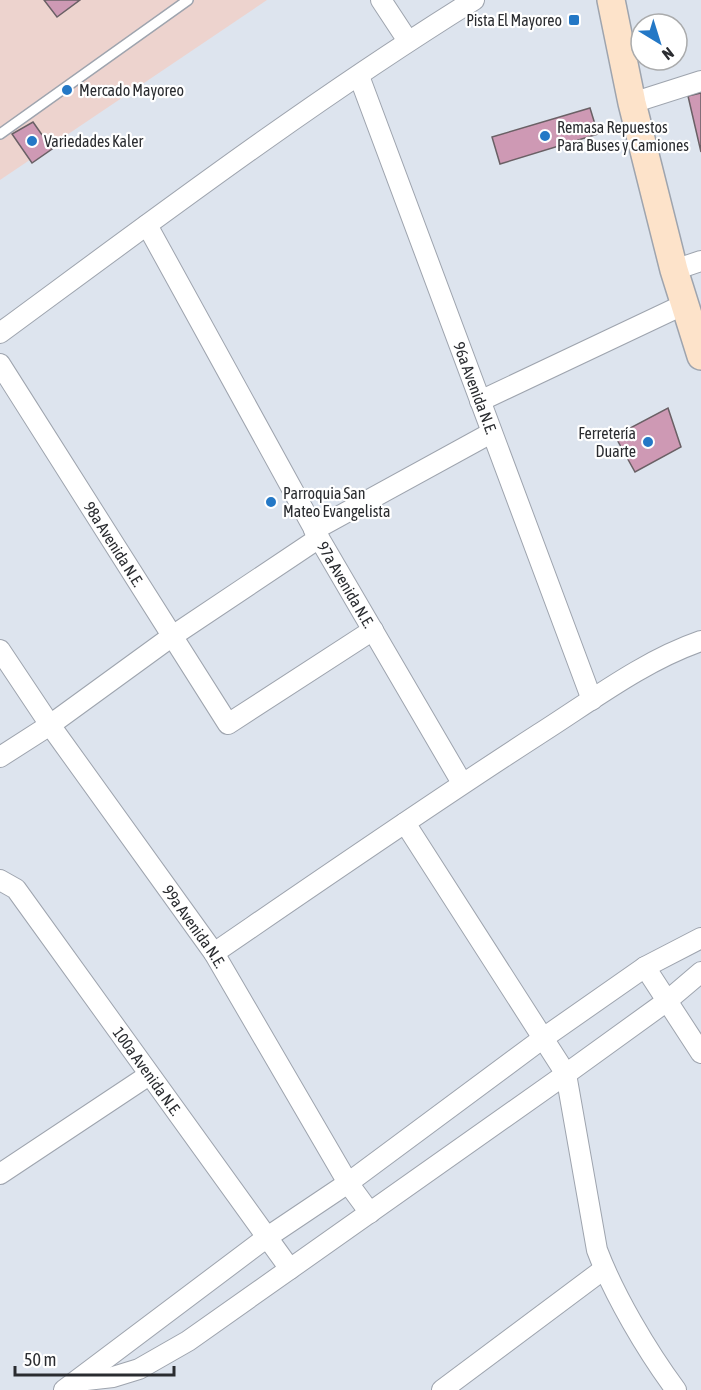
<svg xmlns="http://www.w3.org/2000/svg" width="701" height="1390" viewBox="0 0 701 1390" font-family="'Asap Condensed',sans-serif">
<rect width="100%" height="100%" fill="#dde4ee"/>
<path fill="#edd3ce" d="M 0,0 L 267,0 L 0,180 Z"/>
<path fill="#ce99b4" stroke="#6a6065" stroke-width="1.5" d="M 44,0 L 80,0 L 57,17 Z
M 701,93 L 701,152 L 688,96 Z
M 590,108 L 598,134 L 500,164 L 492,137 Z
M 33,122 L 52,149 L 32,163 L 12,134 Z
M 668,408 L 681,447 L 635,472 L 615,436 Z"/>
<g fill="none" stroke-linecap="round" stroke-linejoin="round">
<defs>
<path id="service" d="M 0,134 L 188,0"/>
<g id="minor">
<path d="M 381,0 L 408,41"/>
<path id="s1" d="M 359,76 L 592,700"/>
<path d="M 632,103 L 701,81"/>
<path id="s2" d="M 147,225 L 319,538 L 462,783"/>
<path d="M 674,270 L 701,261"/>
<path d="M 0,333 C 155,219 310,102 474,0"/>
<path id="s3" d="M 0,364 L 228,724 L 373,630"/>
<path d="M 480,401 L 685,304"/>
<path d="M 314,530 L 491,433"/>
<path id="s4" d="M 0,650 L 50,725 L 214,953 L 348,1183 L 370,1213"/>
<path d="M 0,757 L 50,725 L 171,637 L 319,538"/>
<path d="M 405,823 L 566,1074 L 597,1250 C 614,1295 647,1351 676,1390"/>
<path id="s5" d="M 0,880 L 16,889 L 290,1269"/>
<path d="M 214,953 C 322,879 429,805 539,734 C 591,701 643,661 701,641"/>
<path d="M 645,967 L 701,1053"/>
<path d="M 0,1174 L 149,1075"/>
<path d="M 78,1381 L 113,1377 L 139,1369 L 188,1341 L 566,1074 L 667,1001 L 701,972"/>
<path d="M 64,1390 L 266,1238 L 348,1183 L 542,1039 L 645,967 L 701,938"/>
<path d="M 442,1390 L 604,1269"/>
</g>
<path id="secondary" d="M 611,0 L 632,103 L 674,270 L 701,356"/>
</defs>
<use href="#service" stroke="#9ea4ae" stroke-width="12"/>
<use href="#minor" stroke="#9ea4ae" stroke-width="22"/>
<use href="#secondary" stroke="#9ea4ae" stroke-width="30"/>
<use href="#service" stroke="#fff" stroke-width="9"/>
<use href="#minor" stroke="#fff" stroke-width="20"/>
<use href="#secondary" stroke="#fde3ca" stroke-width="27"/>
</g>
<g fill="#2478c6" stroke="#fff" stroke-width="2">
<rect x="568" y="14" width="12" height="12" rx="3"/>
<circle cx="67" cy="90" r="6"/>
<circle cx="545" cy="136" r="6"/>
<circle cx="32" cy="141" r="6"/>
<circle cx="648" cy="442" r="6"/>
<circle cx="271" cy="502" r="6"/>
</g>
<g text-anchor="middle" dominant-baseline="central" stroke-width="4.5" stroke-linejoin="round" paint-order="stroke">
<g font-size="16" fill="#2a2c30" stroke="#fff" text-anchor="start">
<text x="562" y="20" text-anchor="end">Pista El Mayoreo</text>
<text x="79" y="90">Mercado Mayoreo</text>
<text x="557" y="127">Remasa Repuestos<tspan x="557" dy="18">Para Buses y Camiones</tspan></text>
<text x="44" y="141">Variedades Kaler</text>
<text x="636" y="433" text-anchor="end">Ferretería<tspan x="636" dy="18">Duarte</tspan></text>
<text x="283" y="493">Parroquia San<tspan x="283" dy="18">Mateo Evangelista</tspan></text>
</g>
<g font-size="16" fill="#2a2c30" stroke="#fff">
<text stroke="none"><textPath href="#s1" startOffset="333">96a Avenida N.E.</textPath></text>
<text stroke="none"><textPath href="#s3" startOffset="213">98a Avenida N.E.</textPath></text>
<text stroke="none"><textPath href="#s2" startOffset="411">97a Avenida N.E.</textPath></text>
<text stroke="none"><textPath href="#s4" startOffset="338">99a Avenida N.E.</textPath></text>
<text stroke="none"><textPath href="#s5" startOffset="243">100a Avenida N.E.</textPath></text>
</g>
</g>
<g transform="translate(659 42) rotate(142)"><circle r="28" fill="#ffffff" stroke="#aaabac" stroke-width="1.5"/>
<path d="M0-4.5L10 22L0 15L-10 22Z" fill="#2478c6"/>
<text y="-9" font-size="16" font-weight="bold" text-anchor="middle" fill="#2a2c30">N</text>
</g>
<path d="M15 1366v9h159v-9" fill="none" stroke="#2a2c30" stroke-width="3"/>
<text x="24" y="1366" font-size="18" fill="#2a2c30" stroke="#ffffff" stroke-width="4.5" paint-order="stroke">50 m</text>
</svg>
